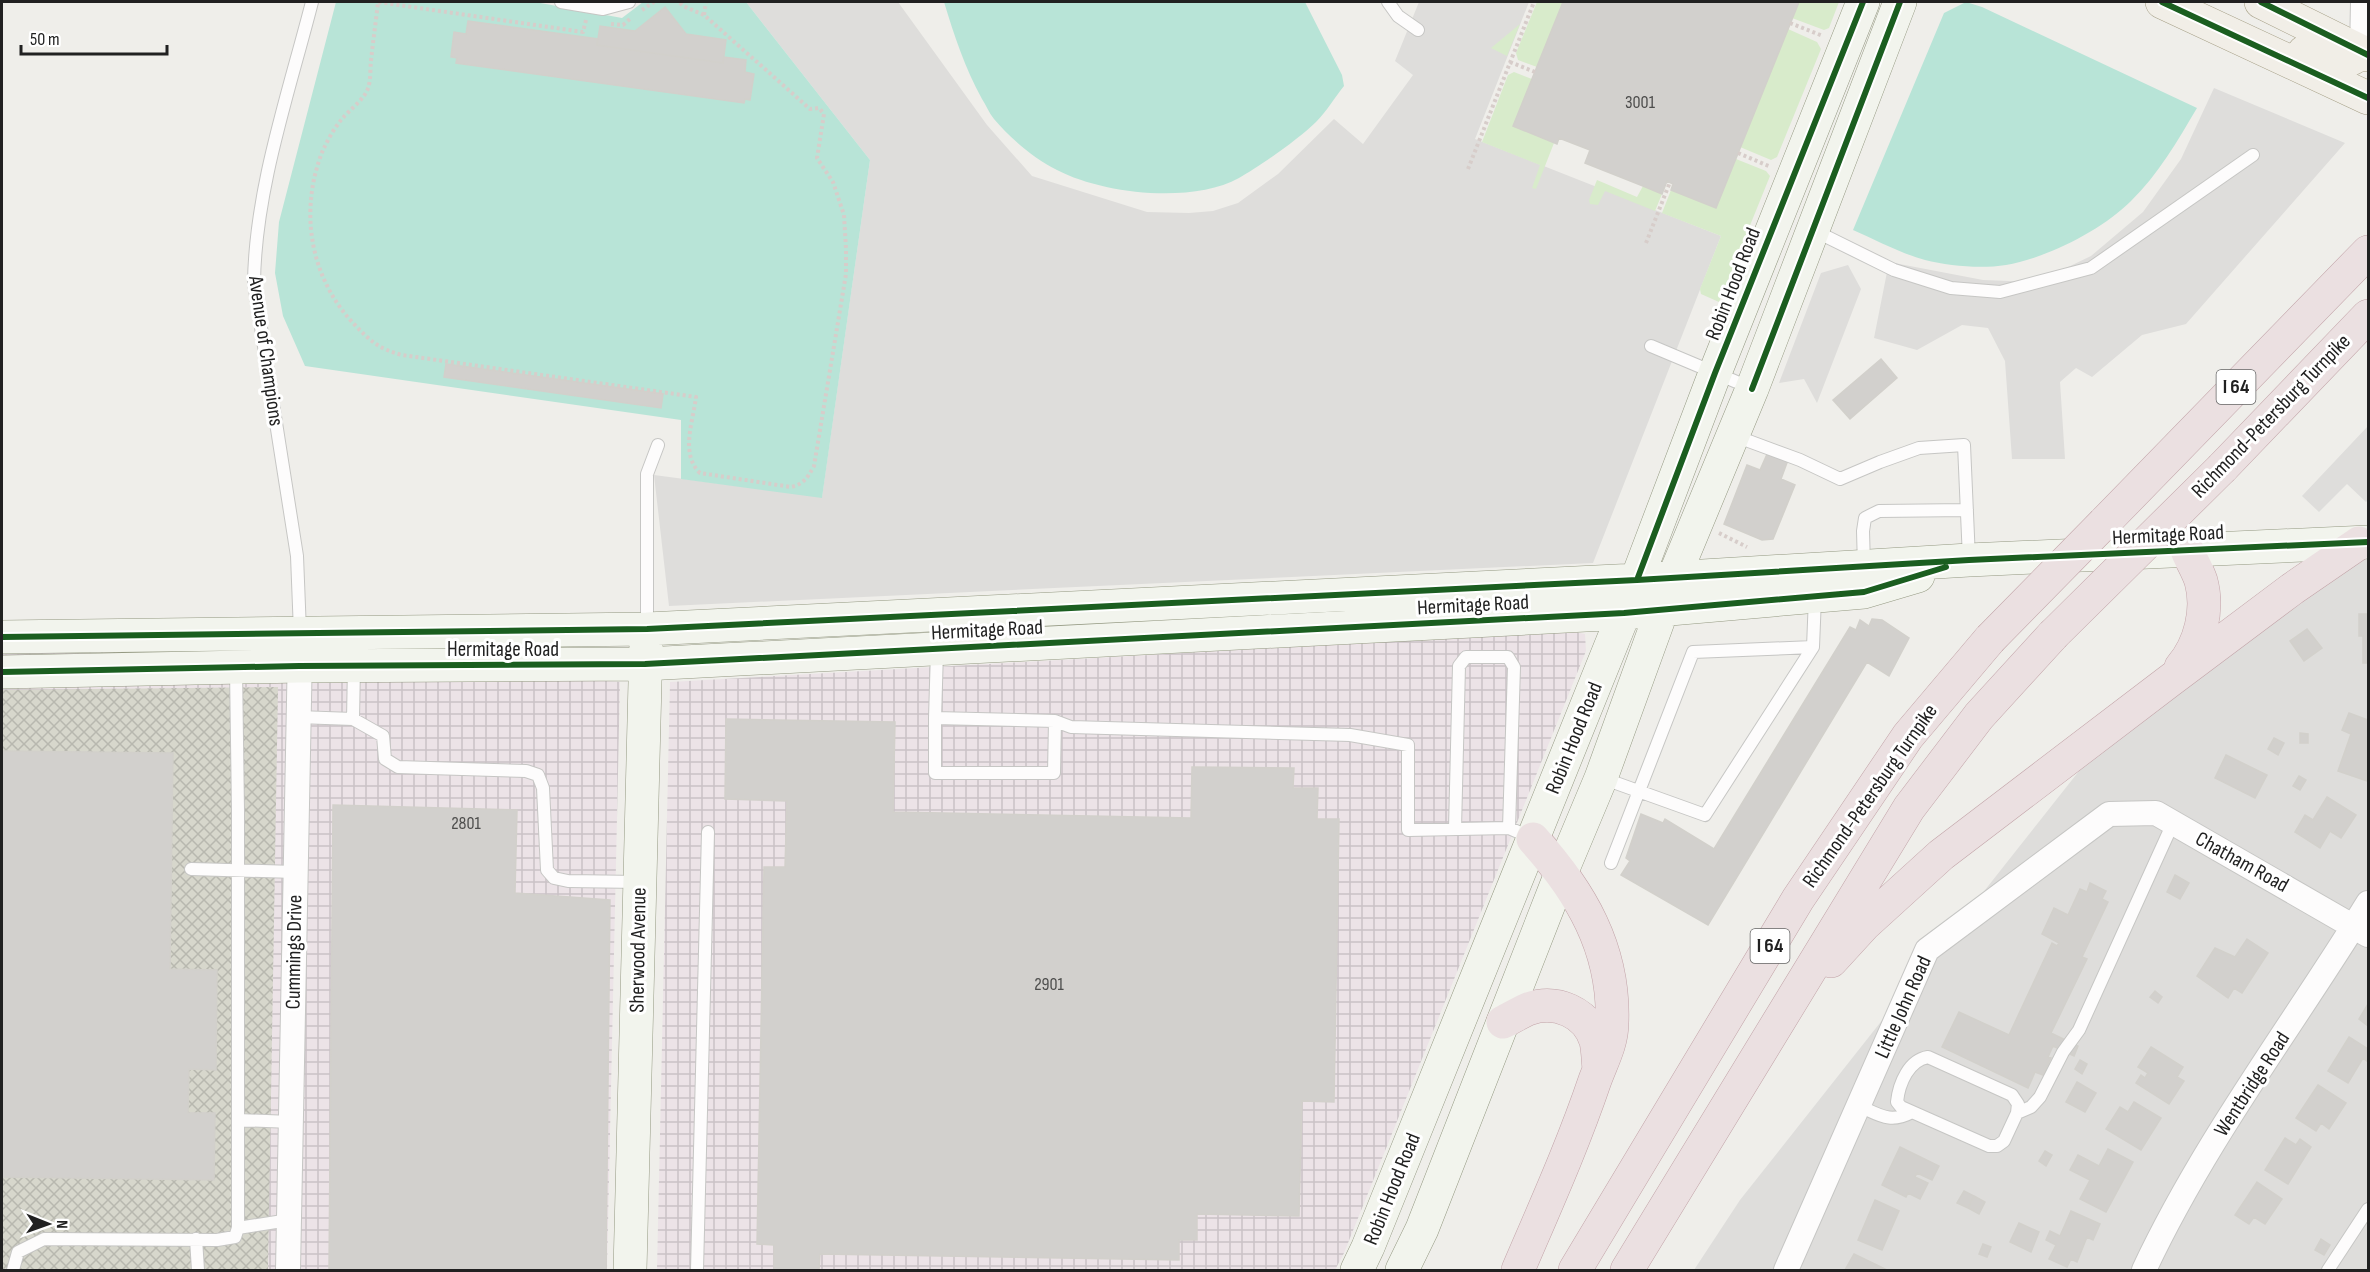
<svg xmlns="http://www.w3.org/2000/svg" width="2370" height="1272" viewBox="0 0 2370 1272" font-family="'Sofia Sans Condensed',sans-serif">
<defs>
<pattern id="industrial-grid" width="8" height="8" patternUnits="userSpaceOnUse" patternTransform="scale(1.5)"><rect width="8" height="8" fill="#ece3e7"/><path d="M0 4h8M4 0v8" fill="none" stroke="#cac2c6"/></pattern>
<pattern id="construction-cross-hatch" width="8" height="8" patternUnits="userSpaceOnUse" patternTransform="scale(1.5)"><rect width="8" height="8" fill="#d7d7cc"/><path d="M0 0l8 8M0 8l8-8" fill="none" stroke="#b8b8af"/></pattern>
</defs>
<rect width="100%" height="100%" fill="#efeeea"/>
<path fill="#dedddb" d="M 746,2 L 898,2 L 987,125 L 1032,176 L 1147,212 L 1189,213 L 1213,211 L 1238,203 L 1278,174 L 1334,119 L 1363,144 L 1413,75 L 1395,61 L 1419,2 L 1529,2 L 1475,139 L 1721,236 L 1593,563 L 669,606 L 654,475 L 822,497 L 870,160 Z
M 2214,88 L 2345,143 L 2186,324 L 2142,335 L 2092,377 L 2076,368 L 2060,382 L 2065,459 L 2012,459 L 2005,361 L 1988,328 L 1962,325 L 1917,350 L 1874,338 L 1889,262 L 1983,280 L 2037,282 L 2091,256 L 2143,212 L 2181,159 Z
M 1848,265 L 1861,289 L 1817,403 L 1804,379 L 1779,383 L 1821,273 Z
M 2368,426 L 2368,500 L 2366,502 L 2347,484 L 2319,512 L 2302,496 Z
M 2368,544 L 2368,1270 L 1694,1270 L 1740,1200 L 2083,766 Z"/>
<path fill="url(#industrial-grid)" d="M 1570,631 L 1585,634 L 1586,651 L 1344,1253 L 1335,1270 L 657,1270 L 670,682 Z
M 2,633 L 620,682 L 607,1270 L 2,1270 Z"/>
<path fill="url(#construction-cross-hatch)" d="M 278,687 L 268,1270 L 2,1270 L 2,690 Z"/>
<path fill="#d8ebcb" d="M 1537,2 L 1563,2 L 1537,67 L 1518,60 L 1516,53 Z
M 1799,2 L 1839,2 L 1829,28 L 1824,30 L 1792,18 Z
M 1520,24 L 1507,56 L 1491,48 Z
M 1788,29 L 1817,42 L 1821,49 L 1777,157 L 1771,160 L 1740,147 Z
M 1514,72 L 1532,79 L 1554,143 L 1536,189 L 1532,188 L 1540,165 L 1482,142 L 1508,75 Z
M 1736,159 L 1766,171 L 1770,176 L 1719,302 L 1701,294 L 1700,289 L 1721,236 L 1662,213 L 1671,190 L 1716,208 Z
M 1597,180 L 1637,197 L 1643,186 L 1662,194 L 1655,211 L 1605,191 L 1598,205 L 1590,204 L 1589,200 Z"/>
<path fill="#b8e4d7" d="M 336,2 L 535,2 L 622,18 L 643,2 L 746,2 L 870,160 L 822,498 L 681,479 L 681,420 L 305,366 L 283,316 L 275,273 L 279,222 Z
M 944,2 L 1305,2 L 1342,75 L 1344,86 C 1335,97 1327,111 1316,122 C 1300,138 1259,167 1239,178 C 1192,204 1103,194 1057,170 C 1034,159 1010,138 994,119 C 989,113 986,105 982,99 C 965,68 954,35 944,2 Z
M 1966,2 L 1982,7 L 2197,108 C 2178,140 2158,175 2131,201 C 2102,230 2047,258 2006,265 C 1981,269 1949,266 1925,260 C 1900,253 1876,240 1853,230 L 1944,13 Z"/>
<path fill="#d2d0cd" stroke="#d2d0cb" stroke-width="1.5" d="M 1563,2 L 1799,2 L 1716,208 L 1671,190 L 1673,184 L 1667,181 L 1662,194 L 1643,186 L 1585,163 L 1590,150 L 1559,138 L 1557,144 L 1513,126 Z
M 665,7 L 686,34 L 726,40 L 723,63 L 597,45 L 600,26 L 635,31 Z
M 468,21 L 598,39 L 597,45 L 723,63 L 724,57 L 746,60 L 745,72 L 754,74 L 750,100 L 745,99 L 744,103 L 456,63 L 457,58 L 451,57 L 454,32 L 466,34 Z
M 1881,359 L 1897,378 L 1850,419 L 1833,400 Z
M 446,364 L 663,394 L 661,408 L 444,377 Z
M 1768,452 L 1788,460 L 1781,479 L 1795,485 L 1773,539 L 1762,540 L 1724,524 L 1747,465 L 1760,470 Z
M 2359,614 L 2368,614 L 2368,663 L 2363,663 L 2363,636 L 2359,636 Z
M 1872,619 L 1882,620 L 1909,638 L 1889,676 L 1867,662 L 1708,925 L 1621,875 L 1630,861 L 1626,858 L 1641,814 L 1663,823 L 1665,819 L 1714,849 L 1850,627 L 1856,630 L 1860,620 L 1869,626 Z
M 2307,629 L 2322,648 L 2304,661 L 2290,641 Z
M 2349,713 L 2368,720 L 2367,781 L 2338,771 L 2351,734 L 2342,730 Z
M 726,719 L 895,722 L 893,812 L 1191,818 L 1192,767 L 1294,768 L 1293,788 L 1318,788 L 1317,819 L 1339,819 L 1334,1102 L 1302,1101 L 1299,1216 L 1197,1214 L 1197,1240 L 1179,1240 L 1179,1260 L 820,1254 L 819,1270 L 774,1270 L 774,1245 L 757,1244 L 764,867 L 785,867 L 787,801 L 725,799 Z
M 2300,733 L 2308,734 L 2308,743 L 2300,743 Z
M 2274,738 L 2284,743 L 2278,755 L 2268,749 Z
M 2,751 L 173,753 L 170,969 L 217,970 L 216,1070 L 189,1069 L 188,1113 L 215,1113 L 214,1180 L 2,1177 Z
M 2226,755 L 2267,775 L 2255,798 L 2215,778 Z
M 2299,776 L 2306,780 L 2300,790 L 2293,786 Z
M 2327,797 L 2356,815 L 2341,838 L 2330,831 L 2320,848 L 2295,832 L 2305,815 L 2313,820 Z
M 333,805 L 517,810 L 515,893 L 610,900 L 606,1270 L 329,1270 Z
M 2175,875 L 2189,883 L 2180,899 L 2167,892 Z
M 2090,883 L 2106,891 L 2102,899 L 2108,902 L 2082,957 L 2087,959 L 2051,1033 L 2078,1046 L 2074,1056 L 2053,1046 L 2048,1057 L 2051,1058 L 2043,1075 L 2035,1072 L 2028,1088 L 1942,1047 L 1959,1012 L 2009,1035 L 2052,943 L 2057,946 L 2059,943 L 2042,934 L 2054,908 L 2068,915 L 2080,889 L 2087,892 Z
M 2247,939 L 2268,953 L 2242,993 L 2234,988 L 2228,998 L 2197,976 L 2215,948 L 2235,957 Z
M 2155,991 L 2162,997 L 2158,1003 L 2150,997 Z
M 2368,1004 L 2368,1026 L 2359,1019 Z
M 2349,1037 L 2368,1049 L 2368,1062 L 2363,1058 L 2348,1083 L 2328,1071 Z
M 2151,1047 L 2183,1067 L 2177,1077 L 2184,1081 L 2169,1104 L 2136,1083 L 2141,1075 L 2145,1078 L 2148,1073 L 2138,1067 Z
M 2080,1060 L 2087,1064 L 2082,1074 L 2075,1069 Z
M 2077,1082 L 2096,1093 L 2085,1112 L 2066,1102 Z
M 2318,1085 L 2346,1103 L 2329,1129 L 2321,1123 L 2316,1131 L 2296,1118 Z
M 2134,1102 L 2161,1118 L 2141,1150 L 2106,1129 L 2120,1107 L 2128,1112 Z
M 2285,1138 L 2296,1145 L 2300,1139 L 2311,1147 L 2288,1184 L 2265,1170 Z
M 1900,1147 L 1939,1166 L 1932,1180 L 1917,1173 L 1915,1177 L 1928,1183 L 1920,1199 L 1908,1193 L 1906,1197 L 1882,1185 Z
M 2108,1149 L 2133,1162 L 2106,1212 L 2080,1199 L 2090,1180 L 2070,1170 L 2078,1155 L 2099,1166 Z
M 2045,1151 L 2052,1155 L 2046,1166 L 2039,1161 Z
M 2257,1182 L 2282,1199 L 2265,1224 L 2254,1217 L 2249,1224 L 2235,1215 Z
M 1964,1191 L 1974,1196 L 1968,1208 L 1957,1203 Z
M 1974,1196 L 1985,1202 L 1979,1214 L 1968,1208 Z
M 1875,1200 L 1899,1211 L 1882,1250 L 1858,1240 Z
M 2071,1211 L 2100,1224 L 2093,1240 L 2087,1237 L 2077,1262 L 2071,1259 L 2067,1267 L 2049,1259 L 2056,1245 L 2046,1240 L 2050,1231 L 2060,1236 Z
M 2019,1223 L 2039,1232 L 2031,1252 L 2010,1242 Z
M 2321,1239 L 2330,1245 L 2324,1255 L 2315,1250 Z
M 1983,1244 L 1991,1247 L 1987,1257 L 1979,1254 Z
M 1854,1254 L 1887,1270 L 1845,1270 Z"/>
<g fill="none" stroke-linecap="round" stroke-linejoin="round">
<defs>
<path id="lane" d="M 561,2 L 603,9 L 629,2
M 1388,2 L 1398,16 L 1418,30
M 1815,231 L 1894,270 L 1951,288 L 2000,292 L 2091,268 L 2253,155
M 1651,346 L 1751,388
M 1735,436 L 1800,460 L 1840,479 L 1880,462 L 1919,448 L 1964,445 L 1969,559
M 1864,566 L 1863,531 L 1865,518 L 1879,511 L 1967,510
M 647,628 L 647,474 L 658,445
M 300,632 L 297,556 L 254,283 C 255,190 289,92 312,2
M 1813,647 L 1815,597
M 937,651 L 935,718 L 1055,721 L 1071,727 L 1350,735 L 1408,745 L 1408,830 L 1509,828 L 1532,838
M 298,717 L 353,719 L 383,736 L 385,759 L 398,767 L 526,771 L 538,775 L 543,788 L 547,870 L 554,878 L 568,881 L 639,882
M 935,718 L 935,773 L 1054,773 L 1055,721
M 353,719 L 354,666
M 1602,778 L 1705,815 L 1813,647 L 1693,652 L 1611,863
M 1455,829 L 1459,666 L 1466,657 L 1508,657 L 1514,667 L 1509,828
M 191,869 L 295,872
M 1928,1057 L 2012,1095 L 2018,1104 L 2017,1113 L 2004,1141 L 1997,1146 L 1989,1146 L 1901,1107 L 1897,1102 C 1899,1083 1909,1060 1928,1057 Z
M 1859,1106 C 1880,1115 1890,1124 1912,1112
M 2017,1113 L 2031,1107 L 2040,1097 L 2063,1052 L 2079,1030 L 2173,823
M 238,1120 L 291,1122
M 238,1228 L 289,1220
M 196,1239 L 198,1270
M 13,1270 L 18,1252 L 44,1239 L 217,1240 L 235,1237 L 238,1228 L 238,811 L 236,669
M 697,1270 L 708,832
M 2328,1270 L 2368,1209"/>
<path id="street" d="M 2362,52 L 2363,2
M 288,1270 L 300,649
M 1786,1270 L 1927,950 L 2109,814 L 2156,813 L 2368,935
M 2144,1270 C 2205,1140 2293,1025 2368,903"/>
<path id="secondary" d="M 2,637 L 647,629 L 1637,580 L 1969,560 L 2368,542
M 2,672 L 299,666 L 645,664 L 1624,613 L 1864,592 L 1918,576
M 630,1270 L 646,643
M 1357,1270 L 1368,1247 L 1624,613 L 1715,373 L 1863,2
M 1402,1270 L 1422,1229 L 1562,871 L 1601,778 L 1674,577 L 1752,389 L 1900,2"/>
<path id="primary" d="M 2162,2 L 2368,98
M 2261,2 L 2368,55
M 2304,52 C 2327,62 2340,70 2362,52"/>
<path id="highway" d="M 2222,468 L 2368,316
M 2104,523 L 2368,252
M 2181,667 C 2200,645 2209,610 2201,581 C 2198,571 2191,560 2187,550
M 1831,961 L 1864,925 L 1941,855 L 2168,682 L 2292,589 L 2359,543
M 1503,1022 C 1511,1018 1519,1013 1528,1009 C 1556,999 1587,1012 1596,1041 C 1598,1050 1598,1060 1599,1069
M 1518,1270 C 1545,1207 1573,1145 1595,1080 C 1602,1061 1612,1043 1612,1023 C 1615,949 1580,891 1533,839
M 1575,1270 L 1798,899 L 1908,736 L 1990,639
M 1627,1270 L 1909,808 L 1979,716 L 2053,635"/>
</defs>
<use href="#lane" stroke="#c6c6c4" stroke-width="14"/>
<use href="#street" stroke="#c6c6c4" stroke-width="26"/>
<use href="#secondary" stroke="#949982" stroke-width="34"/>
<use href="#primary" stroke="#a59f86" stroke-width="34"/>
<use href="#highway" stroke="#c2a3a8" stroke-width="34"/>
<path stroke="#d7cdca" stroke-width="4" stroke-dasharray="3 3" stroke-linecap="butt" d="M 642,10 L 654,2
M 704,15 L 706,2
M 586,20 L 583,32 L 378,2 C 376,21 373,41 371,61 C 370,69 371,80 368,88 C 365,99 349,110 342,119 C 334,128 328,140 323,150 C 299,209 309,277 354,324 C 370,341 379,349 402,355 L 696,397 C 693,422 680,454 700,473 L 791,487 C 804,484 808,477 814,466 L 846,274 L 846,249 L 844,215 L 833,182 L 817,158 L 824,114 L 819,108 L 810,109 L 704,15 L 683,6 L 679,2
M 1790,23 L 1823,36
M 611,24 L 623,25 L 631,18
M 1510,62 L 1535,72
M 1738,153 L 1771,167
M 1468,169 L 1534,2
M 1646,243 L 1670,182
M 1719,533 L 1747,547"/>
<use href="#lane" stroke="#fdfcfc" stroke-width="12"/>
<use href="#street" stroke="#fdfcfc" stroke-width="24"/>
<use href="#secondary" stroke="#f2f4ed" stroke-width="33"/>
<use href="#primary" stroke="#f1eee7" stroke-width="33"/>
<use href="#highway" stroke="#ebe0e1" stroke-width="33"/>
<defs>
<path id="highway-bridge" d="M 2053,635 L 2222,468
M 1990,639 L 2104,523"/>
</defs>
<use href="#highway-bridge" stroke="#c2a3a8" stroke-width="34" stroke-linecap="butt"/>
<use href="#highway-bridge" stroke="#ebe0e1" stroke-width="33"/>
<defs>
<path id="cycleway" d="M 2162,2 L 2368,98
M 2261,2 L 2368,55
M 1752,389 L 1900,2
M 1637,580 L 1715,373 L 1863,2
M 2,637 L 647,629 L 1637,580 L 1969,560 L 2368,542
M 2,672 L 299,666 L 645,664 L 1624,613 L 1864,592 L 1946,567"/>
</defs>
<use href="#cycleway" stroke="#fff" stroke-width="10"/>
<use href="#cycleway" stroke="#1b5e20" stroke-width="6"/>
</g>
<g text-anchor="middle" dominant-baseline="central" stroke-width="6" stroke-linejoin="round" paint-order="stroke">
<g font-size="18" fill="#4d4d4c">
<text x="1640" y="102">3001</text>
<text x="466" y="823">2801</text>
<text x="1049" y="984">2901</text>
</g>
<g fill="#fff" stroke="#646464" stroke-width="1.5">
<rect x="2216.5" y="370" width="39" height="34" rx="4.5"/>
<rect x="1750.5" y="929" width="39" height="34" rx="4.5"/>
</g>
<g font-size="20" font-weight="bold" fill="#212121">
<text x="2236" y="387">I 64</text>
<text x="1770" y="946">I 64</text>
</g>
<g font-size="21" fill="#212121" stroke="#fff">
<text transform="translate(1733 284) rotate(-69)">Robin Hood Road</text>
<text transform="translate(266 351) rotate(82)">Avenue of Champions</text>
<text transform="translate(2271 416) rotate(-46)">Richmond-Petersburg Turnpike</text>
<text transform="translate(2168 535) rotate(-3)">Hermitage Road</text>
<text transform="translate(1473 605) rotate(-3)">Hermitage Road</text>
<text transform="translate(987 630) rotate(-3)">Hermitage Road</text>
<text x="503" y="649">Hermitage Road</text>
<text transform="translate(1574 738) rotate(-68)">Robin Hood Road</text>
<text transform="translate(1870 796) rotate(-55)">Richmond-Petersburg Turnpike</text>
<text transform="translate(2242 862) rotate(29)">Chatham Road</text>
<text transform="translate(638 950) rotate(-89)">Sherwood Avenue</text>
<text transform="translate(294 952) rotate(-89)">Cummings Drive</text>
<text transform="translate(1903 1007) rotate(-66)">Little John Road</text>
<text transform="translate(2252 1084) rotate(-57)">Wentbridge Road</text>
<text transform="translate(1392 1189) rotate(-68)">Robin Hood Road</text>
</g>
</g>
<rect width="2370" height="1272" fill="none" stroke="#212121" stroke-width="6"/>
<g transform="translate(48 1224) rotate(91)" stroke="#ffffff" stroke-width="4.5" paint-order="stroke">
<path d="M0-4.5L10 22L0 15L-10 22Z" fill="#212121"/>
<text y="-9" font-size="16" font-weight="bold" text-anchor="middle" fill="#212121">N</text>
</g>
<path d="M21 45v9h146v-9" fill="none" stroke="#212121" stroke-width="3"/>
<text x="30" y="45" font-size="18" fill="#212121" stroke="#ffffff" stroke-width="4.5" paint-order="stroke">50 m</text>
</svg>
